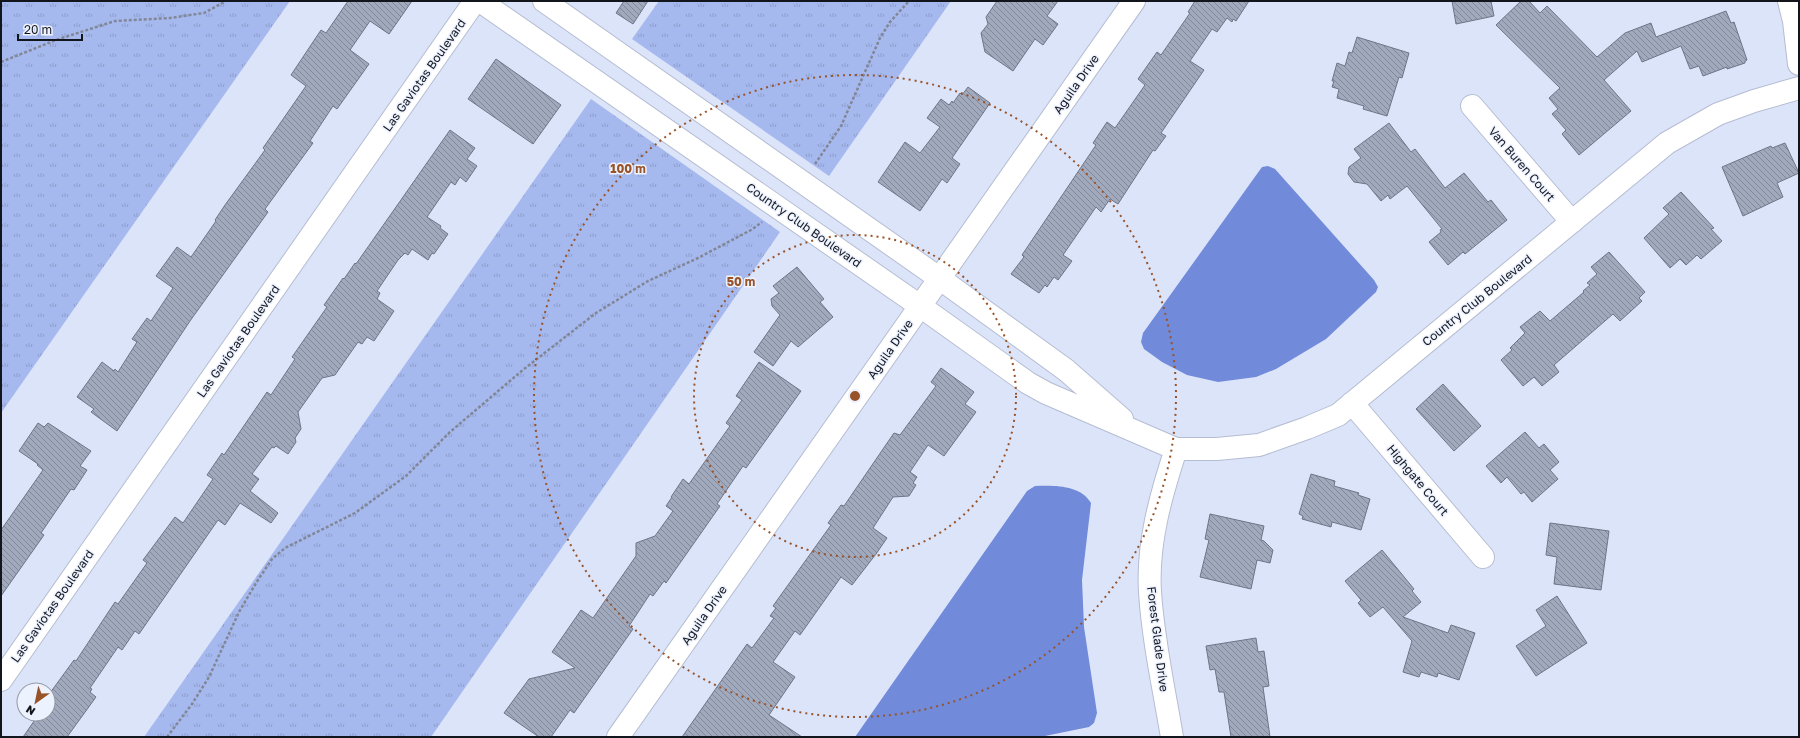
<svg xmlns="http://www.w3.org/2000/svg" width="1800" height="738" viewBox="0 0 1800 738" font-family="'Golos Text',sans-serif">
<defs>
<pattern id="grass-tufts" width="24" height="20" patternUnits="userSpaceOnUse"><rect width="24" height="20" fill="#a6b9ef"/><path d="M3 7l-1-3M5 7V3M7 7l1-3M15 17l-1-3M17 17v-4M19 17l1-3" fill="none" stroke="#8e9ecc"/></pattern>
<pattern id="building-back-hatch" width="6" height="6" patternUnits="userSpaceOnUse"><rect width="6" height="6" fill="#a1a9bd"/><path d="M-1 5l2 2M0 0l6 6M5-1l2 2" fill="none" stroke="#828899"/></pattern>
</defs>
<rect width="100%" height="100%" fill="#dce4fa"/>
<path fill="url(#grass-tufts)" d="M 1,1 L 290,1 L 1,413 Z
M 659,1 L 951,1 L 829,176 L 632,39 Z
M 591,99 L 780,232 L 431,737 L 144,737 Z"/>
<path fill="#718ad9" d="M 1268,166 L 1275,169 L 1374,280 L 1378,287 L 1376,292 L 1326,339 L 1276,369 L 1256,377 L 1218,382 L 1187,375 L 1162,362 L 1144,349 L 1141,342 L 1143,333 L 1262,167 Z
M 1035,486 C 1054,485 1081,485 1091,503 L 1082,580 L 1084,627 L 1097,713 L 1094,723 L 1089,727 L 1040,737 L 855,737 L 1027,491 Z"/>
<path fill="url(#building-back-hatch)" stroke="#6e7588" d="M 348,1 L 412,1 L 389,34 L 370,21 L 350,50 L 369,64 L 337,109 L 333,106 L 310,141 L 313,143 L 265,209 L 268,212 L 190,321 L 117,431 L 91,412 L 94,409 L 77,397 L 102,362 L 114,371 L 115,369 L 118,372 L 137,342 L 132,339 L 147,318 L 151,321 L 173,288 L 156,276 L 177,247 L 191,257 L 216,221 L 215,220 L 225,205 L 265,150 L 263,148 L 306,86 L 291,75 L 321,30 L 326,33 Z
M 624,1 L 648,1 L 633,24 L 616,13 Z
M 997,1 L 1058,1 L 1047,16 L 1058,24 L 1043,45 L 1035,39 L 1013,71 L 985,52 L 981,33 L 988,24 L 986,17 Z
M 1195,1 L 1249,1 L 1236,21 L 1233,19 L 1232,22 L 1227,18 L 1217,32 L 1212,29 L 1190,61 L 1204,70 L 1161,133 L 1166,136 L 1155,151 L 1153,150 L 1118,204 L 1110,199 L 1101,212 L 1096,207 L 1063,255 L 1072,261 L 1058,280 L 1054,277 L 1047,287 L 1045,285 L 1039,293 L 1011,274 L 1024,257 L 1022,255 L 1096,145 L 1093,143 L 1107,122 L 1115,128 L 1145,85 L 1138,79 L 1157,52 L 1161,55 L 1190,13 L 1188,12 Z
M 1452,1 L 1491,1 L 1494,16 L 1456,24 Z
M 1521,1 L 1529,1 L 1540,13 L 1547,6 L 1597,57 L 1625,33 L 1651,23 L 1656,37 L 1726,11 L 1731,23 L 1734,22 L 1747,60 L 1745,61 L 1745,63 L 1727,69 L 1727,67 L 1703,76 L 1699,66 L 1690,69 L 1681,46 L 1642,62 L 1637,51 L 1604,80 L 1631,111 L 1579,155 L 1562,134 L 1566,130 L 1552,114 L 1558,109 L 1549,98 L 1560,88 L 1496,25 Z
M 1357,37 L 1409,53 L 1402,78 L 1399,77 L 1387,116 L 1363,109 L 1364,106 L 1337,98 L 1339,89 L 1332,87 L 1334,81 L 1332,81 L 1337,63 L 1345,66 L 1349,52 L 1352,53 Z
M 496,59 L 561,105 L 533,144 L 468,99 Z
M 968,87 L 990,103 L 952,158 L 960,164 L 947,183 L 942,179 L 920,211 L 878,182 L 905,142 L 920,153 L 940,127 L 927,118 L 941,99 L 949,105 L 952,101 L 953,103 L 960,93 L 962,95 Z
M 1389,123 L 1411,152 L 1415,149 L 1445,188 L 1464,173 L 1488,202 L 1491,200 L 1507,220 L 1465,254 L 1463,252 L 1448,265 L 1429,242 L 1441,232 L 1440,230 L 1442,229 L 1407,186 L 1390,199 L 1388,195 L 1381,201 L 1367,184 L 1354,182 L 1348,174 L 1349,167 L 1361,158 L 1354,149 Z
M 450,130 L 475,148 L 467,159 L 477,166 L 466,182 L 460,177 L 455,185 L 451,182 L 427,217 L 441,226 L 440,228 L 448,234 L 434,254 L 432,253 L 428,260 L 412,249 L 408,255 L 405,253 L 398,260 L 377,291 L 380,293 L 377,299 L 394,311 L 374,341 L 367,337 L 362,344 L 358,342 L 335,375 L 322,378 L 298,412 L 301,429 L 295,438 L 296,442 L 288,454 L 276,446 L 274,448 L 272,447 L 252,474 L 259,479 L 250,491 L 278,513 L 271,523 L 240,503 L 225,525 L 218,520 L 139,634 L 135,631 L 122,650 L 118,647 L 90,688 L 92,689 L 90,692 L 96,697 L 67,737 L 23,737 L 39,714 L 48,714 L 48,701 L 52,695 L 50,693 L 74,660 L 76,661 L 115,602 L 118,604 L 147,563 L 143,560 L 175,517 L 183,523 L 213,479 L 207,475 L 222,453 L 224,455 L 267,392 L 271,395 L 295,359 L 292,357 L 327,307 L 324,305 L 343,278 L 344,279 L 355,263 L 356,264 Z
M 1785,143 L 1799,173 L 1777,183 L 1783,197 L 1743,216 L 1722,167 L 1771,146 L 1772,148 Z
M 1681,192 L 1714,228 L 1711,229 L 1722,241 L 1701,259 L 1697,255 L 1686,265 L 1680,259 L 1670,268 L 1644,238 L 1669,214 L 1663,208 Z
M 1609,252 L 1645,292 L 1639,298 L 1642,301 L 1620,321 L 1613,314 L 1554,365 L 1559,372 L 1542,386 L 1534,377 L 1523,386 L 1501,360 L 1512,350 L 1510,348 L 1525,333 L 1520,327 L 1540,311 L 1550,321 L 1584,292 L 1583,291 L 1590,285 L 1587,283 L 1597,274 L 1591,267 Z
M 797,267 L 824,299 L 820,302 L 833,317 L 798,347 L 791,341 L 773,366 L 754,352 L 780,315 L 772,306 L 771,299 L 779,293 L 773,286 Z
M 759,362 L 801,391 L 746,468 L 743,466 L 717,504 L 720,506 L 666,583 L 664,581 L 653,596 L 650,594 L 629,626 L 633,629 L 574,713 L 570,710 L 551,737 L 539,737 L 504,713 L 529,679 L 575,668 L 552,652 L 581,610 L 593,618 L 636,556 L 636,543 L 655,536 L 673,511 L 666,506 L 672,497 L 671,497 L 683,479 L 689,484 L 730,426 L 726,423 L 742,400 L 736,396 Z
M 941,368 L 974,392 L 965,404 L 976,412 L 944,456 L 928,445 L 910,472 L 917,477 L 913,483 L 916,485 L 909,496 L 893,497 L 873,528 L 887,538 L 876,554 L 852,585 L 841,577 L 800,635 L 795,631 L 773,662 L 795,677 L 769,715 L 802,737 L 682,737 L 747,644 L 752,648 L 774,618 L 770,616 L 776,608 L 773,606 L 831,525 L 828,523 L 841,505 L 844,506 L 894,433 L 900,435 L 936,386 L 931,382 Z
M 1443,384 L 1481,426 L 1454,451 L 1416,409 Z
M 38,423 L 44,427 L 48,423 L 91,451 L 80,466 L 87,470 L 74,490 L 71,489 L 41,533 L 44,535 L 1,596 L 1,530 L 43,470 L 37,465 L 38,464 L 19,451 Z
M 1525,432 L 1539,448 L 1544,444 L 1559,462 L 1550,470 L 1558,479 L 1532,502 L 1524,492 L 1521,494 L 1507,477 L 1501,483 L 1486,466 Z
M 1311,474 L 1335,481 L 1334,486 L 1359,493 L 1358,495 L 1370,499 L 1361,530 L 1332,522 L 1331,527 L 1302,519 L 1303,516 L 1299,514 Z
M 1210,514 L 1264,526 L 1261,540 L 1264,541 L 1273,550 L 1270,563 L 1257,560 L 1251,589 L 1200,577 L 1209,540 L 1205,539 Z
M 1550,523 L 1609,531 L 1601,590 L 1554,584 L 1557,557 L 1546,555 Z
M 1382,550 L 1414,589 L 1412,591 L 1421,602 L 1403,617 L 1448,633 L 1451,625 L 1475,633 L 1459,680 L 1438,673 L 1437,677 L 1421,672 L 1419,677 L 1403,672 L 1412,641 L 1383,607 L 1370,617 L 1358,603 L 1361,600 L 1345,581 Z
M 1557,596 L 1587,643 L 1536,676 L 1516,646 L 1546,626 L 1536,610 Z
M 1256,638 L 1258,652 L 1264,651 L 1269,686 L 1263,687 L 1270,737 L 1231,737 L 1224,692 L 1219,692 L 1215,669 L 1210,670 L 1206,646 Z"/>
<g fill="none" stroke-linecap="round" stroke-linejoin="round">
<defs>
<path id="minor" d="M 480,1 L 920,306 L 1028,383 L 1046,393 L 1176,449 L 1217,449 L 1259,445 L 1307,428 L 1338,415 L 1667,143 L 1718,114 L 1754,101 L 1799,88
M 544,1 L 939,278 L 1066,370 L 1122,419
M 1789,1 L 1794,21 L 1799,64
M 1472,106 L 1572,222
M 1352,403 L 1483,557
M 1,680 L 475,1
M 618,737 L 1134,1
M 1172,737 C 1164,689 1153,640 1150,592 C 1147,543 1161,495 1176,449"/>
</defs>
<use href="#minor" stroke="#b5bdd2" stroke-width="24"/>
<path stroke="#818796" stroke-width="2.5" stroke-dasharray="3 2" stroke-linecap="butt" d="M 1,62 L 56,40 L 115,21 L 170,18 L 204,13 L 226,1
M 815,164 L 841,126 L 880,38 L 890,22 L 909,1
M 167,737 L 192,704 L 209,677 L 239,612 L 256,583 L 272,559 L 285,548 L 355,513 L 406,476 L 450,432 L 524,369 L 596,313 L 648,281 L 698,258 L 751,230 L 762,222"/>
<use href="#minor" stroke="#fff" stroke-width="22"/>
</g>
<g fill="none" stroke="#995329" stroke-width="2" stroke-dasharray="2 4">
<circle cx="855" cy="396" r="161"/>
<circle cx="855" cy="396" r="321"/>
</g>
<g text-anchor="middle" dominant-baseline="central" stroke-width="3" stroke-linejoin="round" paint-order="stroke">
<g font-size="12" fill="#12151c" stroke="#edf2ff">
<text transform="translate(424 75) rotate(-55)">Las Gaviotas Boulevard</text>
<text transform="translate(1076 84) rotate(-55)">Aguila Drive</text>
<text transform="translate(1522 164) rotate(49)">Van Buren Court</text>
<text transform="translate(804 225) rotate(35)">Country Club Boulevard</text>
<text transform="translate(1477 300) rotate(-39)">Country Club Boulevard</text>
<text transform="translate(238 341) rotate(-55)">Las Gaviotas Boulevard</text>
<text transform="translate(890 349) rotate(-55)">Aguila Drive</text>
<text transform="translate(1418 480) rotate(50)">Highgate Court</text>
<text transform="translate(52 606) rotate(-55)">Las Gaviotas Boulevard</text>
<text transform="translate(704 615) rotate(-55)">Aguila Drive</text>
<text transform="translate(1158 639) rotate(83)">Forest Glade Drive</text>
</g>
</g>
<circle cx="855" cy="396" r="6" fill="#995329" stroke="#edf2ff" stroke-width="2"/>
<g font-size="12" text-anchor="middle" font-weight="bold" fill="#995329" stroke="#edf2ff" stroke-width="3" stroke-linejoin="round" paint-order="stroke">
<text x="628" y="173">100 m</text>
<text x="741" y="286">50 m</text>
</g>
<rect width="1800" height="738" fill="none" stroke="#12151c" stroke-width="4"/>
<g transform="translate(36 702) rotate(213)"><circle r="19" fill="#edf2ff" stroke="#959aa4"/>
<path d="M0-3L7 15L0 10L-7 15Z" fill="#995329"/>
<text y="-6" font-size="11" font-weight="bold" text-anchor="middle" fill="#12151c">N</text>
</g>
<path d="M18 34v6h64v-6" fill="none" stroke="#12151c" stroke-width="2"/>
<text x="24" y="34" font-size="12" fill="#12151c" stroke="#edf2ff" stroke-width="3" paint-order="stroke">20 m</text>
</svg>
